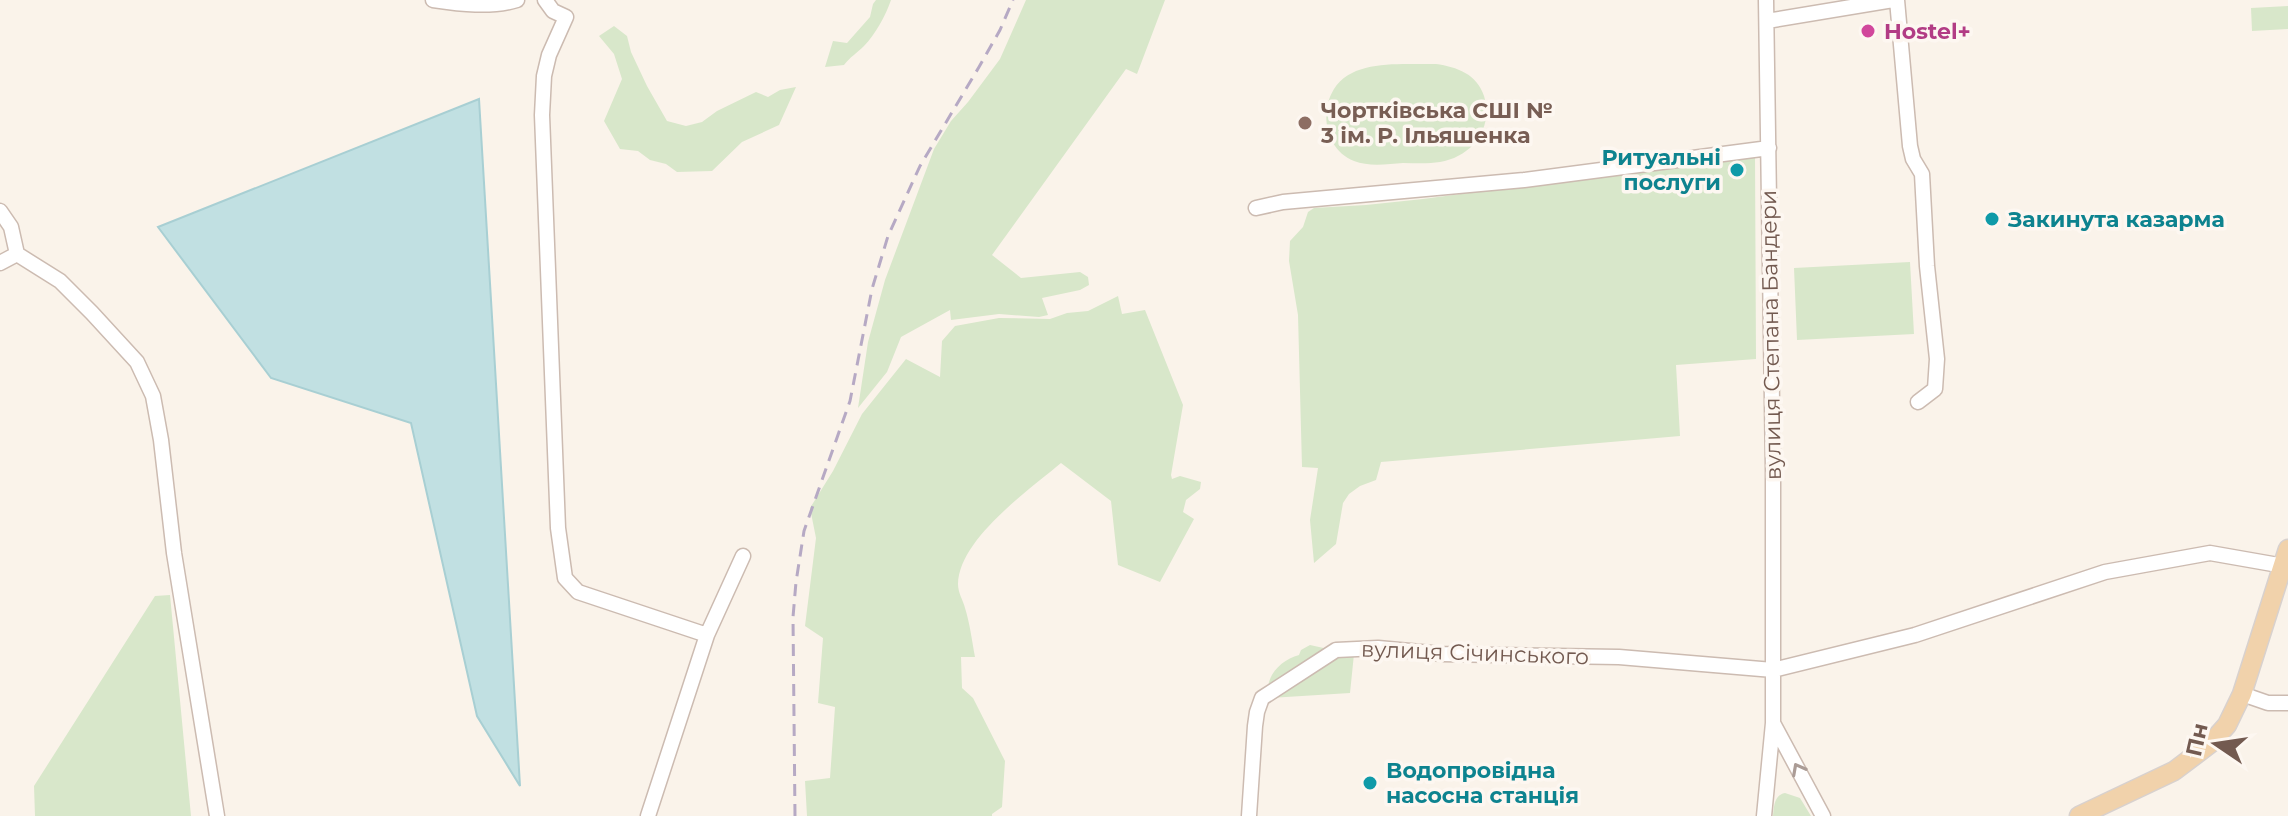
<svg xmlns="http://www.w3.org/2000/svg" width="2288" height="816" viewBox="0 0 2288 816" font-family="Montserrat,sans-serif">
<rect width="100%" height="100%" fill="#faf3ea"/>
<path fill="#d8e7ca" d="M 876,0 L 891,0 C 886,15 875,35 864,46 C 857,53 850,57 844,65 L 825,67 L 833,41 L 847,43 L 870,17 L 873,4 Z
M 1026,0 L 1165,0 L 1137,74 L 1126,69 L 992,255 L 1021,278 L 1080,272 L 1088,277 L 1089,285 L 1080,290 L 1042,298 L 1048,315 L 1039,317 L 999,314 L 951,320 L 950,310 L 901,337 L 887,372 L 858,408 L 868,342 L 885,280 L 934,149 L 951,121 L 968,102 L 1000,59 Z
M 2288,6 L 2288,29 L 2252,31 L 2251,8 Z
M 614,26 L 627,36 L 631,52 L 647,86 L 667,121 L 686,126 L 702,122 L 717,111 L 756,92 L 768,97 L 780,90 L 796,87 L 779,125 L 742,142 L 712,171 L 677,172 L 666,164 L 650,160 L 638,151 L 620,149 L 604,121 L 622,79 L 614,54 L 599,36 Z
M 1436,64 C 1457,67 1477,74 1484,96 C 1494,128 1472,157 1440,162 C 1428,164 1415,163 1403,163 C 1388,164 1369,167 1354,161 C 1326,150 1319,113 1334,89 C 1353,58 1405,65 1436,64 Z
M 1755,155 L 1756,359 L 1676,365 L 1680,436 L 1381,462 L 1376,480 L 1360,486 L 1349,494 L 1343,503 L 1336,544 L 1314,563 L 1310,520 L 1318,468 L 1302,467 L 1298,315 L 1289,261 L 1290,241 L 1303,227 L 1308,212 L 1314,208 L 1366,205 L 1423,199 Z
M 1910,262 L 1914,334 L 1797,340 L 1794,268 Z
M 1118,296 L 1122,314 L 1145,310 L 1183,405 L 1171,475 L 1172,479 L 1180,476 L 1201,482 L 1200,489 L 1186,500 L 1183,512 L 1194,519 L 1160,582 L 1118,565 L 1111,501 L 1061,463 C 1029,490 959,539 958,584 C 958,593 963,600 965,608 C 970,624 972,641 975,657 L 961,657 L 962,688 L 973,698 L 1005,761 L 1002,807 L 992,814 L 992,816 L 807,816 L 805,781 L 830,778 L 835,707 L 818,703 L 823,638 L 805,626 L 816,538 L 810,508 L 833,471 L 862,414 L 906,359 L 940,377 L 942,341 L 955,326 L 999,318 L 1050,319 L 1067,313 L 1088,311 Z
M 170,595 L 191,816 L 35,816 L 34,786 L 155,596 Z
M 1310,645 L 1328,649 L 1268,687 C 1270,671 1284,659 1299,655 L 1301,650 Z
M 1346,654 L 1354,654 L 1350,693 L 1270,698 L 1323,661 Z
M 1785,793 L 1800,798 L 1811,816 L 1773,816 C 1774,807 1774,795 1785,793 Z"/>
<path fill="#c1e0e2" stroke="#a8cfd3" stroke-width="2" d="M 479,99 L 520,786 L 477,716 L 411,423 L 271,378 L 158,227 Z"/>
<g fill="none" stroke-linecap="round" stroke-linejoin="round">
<defs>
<path id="minor" d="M 433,0 C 460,4 491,8 517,0
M 545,0 L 553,11 L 566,17 L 549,55 L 544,76 L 542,115 L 558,528 L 565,578 L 578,592 L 707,635 L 743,556
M 1897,0 L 1910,146 L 1913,159 L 1922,174 L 1927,266 L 1937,359 L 1935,389 L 1918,402
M 1767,21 L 1893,0
M 1256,208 L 1283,202 L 1524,180 L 1769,148
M 0,211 L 11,227 L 17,254 L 60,281 L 92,313 L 137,362 L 153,396 L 161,440 L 174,553 L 217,816
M 0,263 L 17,254
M 2242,694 L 2268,703 L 2288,703
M 1773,723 L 1823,816
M 648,816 L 707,635
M 1249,816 L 1255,726 L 1257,712 L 1262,698 L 1336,650 L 1378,648 L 1442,654 L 1619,657 L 1773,670 L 1915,635 L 2105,572 L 2210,553 L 2284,566
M 1764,816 L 1773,723 L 1773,470 L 1766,0"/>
<path id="major" d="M 2079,816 L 2174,771 L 2211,743 L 2227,725 L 2242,694 L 2288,549"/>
</defs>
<use href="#minor" stroke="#ccbbb1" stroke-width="17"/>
<use href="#major" stroke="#d8d1ce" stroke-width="21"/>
<use href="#minor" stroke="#fff" stroke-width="14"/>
<use href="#major" stroke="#f1d2ab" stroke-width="18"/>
<path stroke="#b6a9c4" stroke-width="3" stroke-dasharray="12 8" stroke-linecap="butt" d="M 795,816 L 793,617 L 796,582 L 804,531 L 850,401 L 872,289 L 888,236 L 920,166 L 979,67 L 1000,30 L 1013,0"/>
</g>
<defs><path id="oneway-chevron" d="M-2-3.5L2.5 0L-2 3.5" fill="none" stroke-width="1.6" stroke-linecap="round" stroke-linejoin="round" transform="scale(2)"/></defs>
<use stroke="#ab9c96" href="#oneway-chevron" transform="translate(1798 769) rotate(-118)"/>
<circle fill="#d1479c" stroke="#fdf7f1" stroke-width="3" cx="1868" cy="31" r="8"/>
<circle fill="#8d6e63" stroke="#fdf7f1" stroke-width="3" cx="1305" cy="123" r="8"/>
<g fill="#0f9aa8" stroke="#fdf7f1" stroke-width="3">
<circle cx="1737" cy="170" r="8"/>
<circle cx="1992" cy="219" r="8"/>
<circle cx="1370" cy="783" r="8"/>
</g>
<g text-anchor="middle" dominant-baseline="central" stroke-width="7" stroke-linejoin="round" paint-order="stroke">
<g font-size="22" font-weight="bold" fill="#b23c85" stroke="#fdf7f1" text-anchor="start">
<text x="1884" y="31">Hostel+</text>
</g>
<g font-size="22" font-weight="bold" fill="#785e54" stroke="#fdf7f1" text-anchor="start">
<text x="1321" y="110">Чортківська СШІ №<tspan x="1321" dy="25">3 ім. Р. Ільяшенка</tspan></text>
</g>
<g font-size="22" font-weight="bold" fill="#0d838f" stroke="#fdf7f1" text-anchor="start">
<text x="1721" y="157" text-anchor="end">Ритуальні<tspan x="1721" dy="25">послуги</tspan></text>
<text x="2008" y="219">Закинута казарма</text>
<text x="1386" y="770">Водопровідна<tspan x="1386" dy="25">насосна станція</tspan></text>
</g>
<g font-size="22" fill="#735a50" stroke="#fdf7f1">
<text transform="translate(1771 335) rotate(-91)">вулиця Степана Бандери</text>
<text transform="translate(1475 653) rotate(2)">вулиця Січинського</text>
</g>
</g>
<g transform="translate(2216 744) rotate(283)" stroke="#fdf7f1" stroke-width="6" paint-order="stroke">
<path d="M0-6L14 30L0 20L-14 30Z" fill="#735a50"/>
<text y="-12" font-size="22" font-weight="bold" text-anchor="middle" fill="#735a50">Пн</text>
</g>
</svg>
